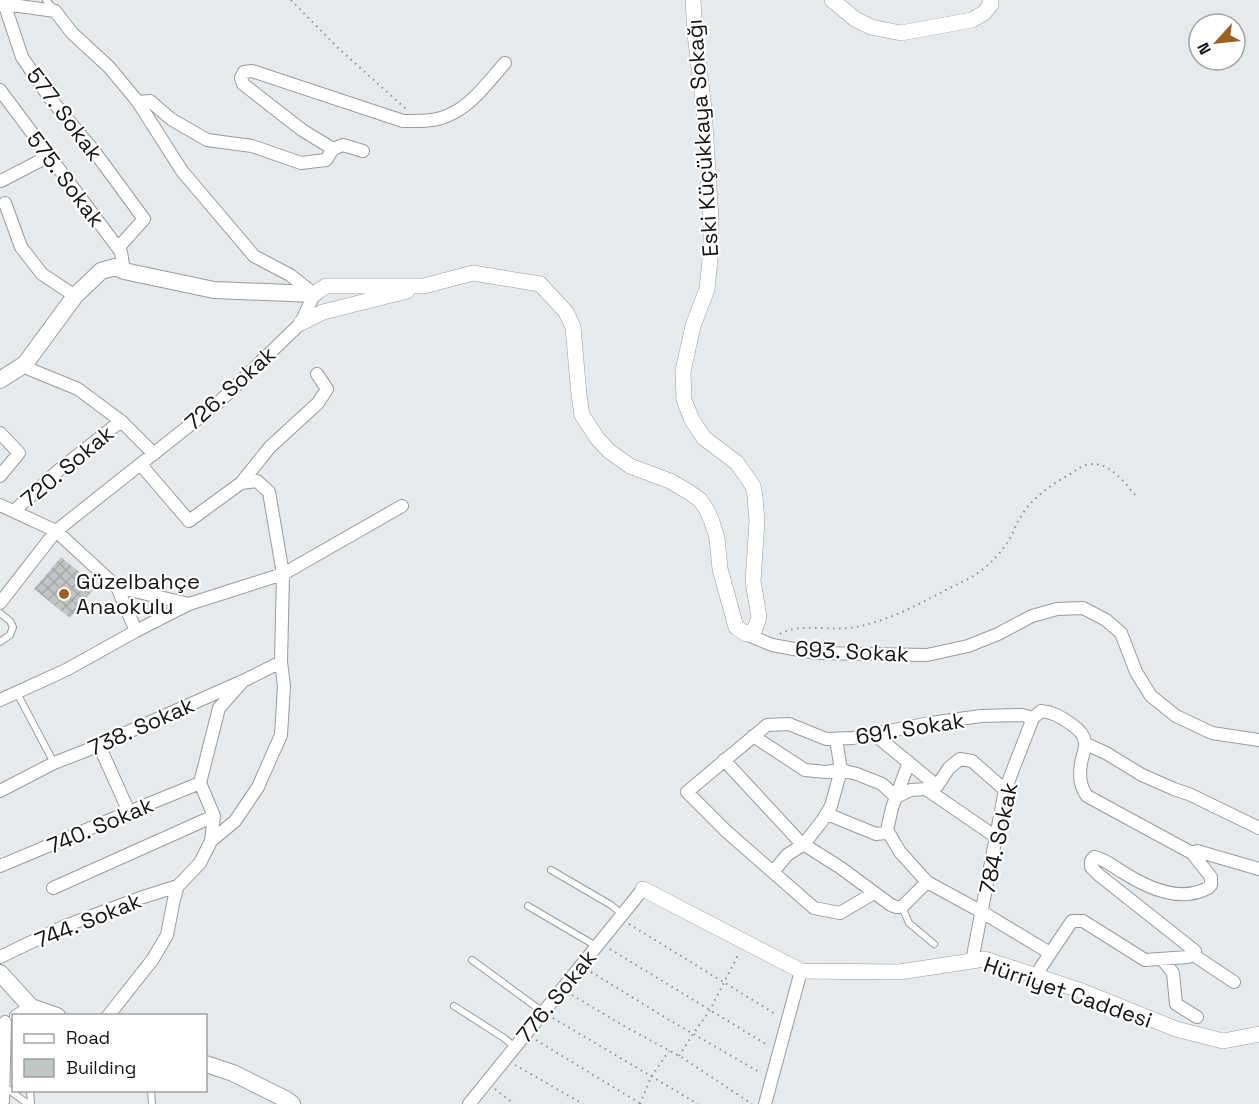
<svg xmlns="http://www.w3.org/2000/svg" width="1259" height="1104" viewBox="0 0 1259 1104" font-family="'Space Grotesk',sans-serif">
<defs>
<pattern id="building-cross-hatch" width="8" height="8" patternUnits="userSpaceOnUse" patternTransform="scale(1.5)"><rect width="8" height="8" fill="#c0c5c5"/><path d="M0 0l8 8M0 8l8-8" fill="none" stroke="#a4a8a8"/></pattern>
</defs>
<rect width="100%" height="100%" fill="#e6eaec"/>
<path fill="url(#building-cross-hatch)" d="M 61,557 L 96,586 L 70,618 L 34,589 Z"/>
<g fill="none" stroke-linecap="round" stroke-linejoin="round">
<defs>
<path id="service" d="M 46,0 L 55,10
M 0,613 L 10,621 L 13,627 L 10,635 L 0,642
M 17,693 L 54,763
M 551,870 L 611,905 L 622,914
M 528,906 L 596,946
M 902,907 L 909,923 L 934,944
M 472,960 L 543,1012
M 454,1006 L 504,1038 L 515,1047
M 5,1087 L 28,1104
M 30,1090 L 31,1104
M 151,1090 L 152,1104"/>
<path id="minor" d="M 3,0 L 22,57 L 49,97 L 94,151 L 144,219 L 118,248
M 0,90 L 121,252 L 124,271
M 138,102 L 150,101 L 171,119 L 207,140 L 252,146 L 301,163 L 326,160 L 333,149 L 302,130 L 243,84 L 241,78 L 244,72 L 252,71 L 403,121 C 416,121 429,122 441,118 C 469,110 487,83 505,63
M 333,149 L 343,145 L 363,151
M 1,181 L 49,156
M 5,203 L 21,247 L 42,274 L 75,296
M 22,366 L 78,389 L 121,421 L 154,454
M 0,433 L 19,453 L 0,476
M 141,465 L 189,521 L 241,483 L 257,481 L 269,492 L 283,574 L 281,662 L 284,686 L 281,735 L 258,787 L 235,821 L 211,841
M 241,483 L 270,447 L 318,403 L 327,389 L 317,374
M 0,505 L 56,531 L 117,587 L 189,604
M 14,511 L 59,470 L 121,421
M 117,587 L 136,631
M 0,603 L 56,531 L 219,402 L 301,323 L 314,294 L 290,275 L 254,256 L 182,171 L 138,102 L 109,67 L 72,33 L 55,11 L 5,4
M 746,634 L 772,645 L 816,653 L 927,655 L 968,646 L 998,634 L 1032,616 L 1057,609 L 1083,608 L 1106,620 L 1121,633 L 1136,672 L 1151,696 L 1176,716 L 1212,733 L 1259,740
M 0,700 L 66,670 L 136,631 L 189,604 L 283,574 L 402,506
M 874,734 L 937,786
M 753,736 L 805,770 L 826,772 L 841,770 L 857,774 L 882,784 L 896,797 L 892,808 L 887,830 L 900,852 L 927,882 L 982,912 L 1050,953
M 1086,744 L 1106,753 L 1142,775 L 1174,789 L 1191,795 L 1259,828
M 99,745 L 129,812
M 724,760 L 800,842 L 841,868 L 891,905 L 896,907 L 902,907 L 927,882
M 926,789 L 996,837
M 0,791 L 54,763 L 85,751 L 243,681 L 281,662
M 896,797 L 911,790 L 926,789 L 937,786 L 949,768 L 960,759 L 972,761 L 1005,790
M 896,797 L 909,762
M 827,814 L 876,834 L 886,833 L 887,830
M 1192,853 L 1197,851 L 1259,869
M 0,866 L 129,812 L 200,783
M 773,872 L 787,855 L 804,844 L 822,821 L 831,806 L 841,770 L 836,739
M 53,888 L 214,816
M 874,893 L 840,913 L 814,908 L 726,831 L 687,792 L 767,725 L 789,724 L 826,739 L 853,738 L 930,723 L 981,716 L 1022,715 L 1033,718
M 1192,954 L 1234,982
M 0,957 L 65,926 L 140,898 L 178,886
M 1162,959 L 1173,973 L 1176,1004 L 1197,1017
M 972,961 L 1005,790 L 1033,718 L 1041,711 C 1053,712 1061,717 1071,724 C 1077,728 1084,734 1085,742 C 1086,746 1084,751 1083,755 C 1079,769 1078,784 1087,796 L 1192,853 L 1211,877 L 1211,885 L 1208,888 C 1180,903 1148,888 1124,873 C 1114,867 1105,859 1094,857 L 1091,861 L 1091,867 L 1099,875 L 1195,951 L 1188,957 L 1145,960 L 1083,921 L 1072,921 L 1035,976
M 16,1016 L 31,1007
M 108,1016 L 153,959 L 167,935 L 174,899 L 178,886 L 200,863 L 211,841 L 214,816 L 200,783 L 219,708 L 243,681
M 1,1104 L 3,1101 L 5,1022
M 469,1104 L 643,889
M 765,1104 L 801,971"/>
<path id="tertiary" d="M 832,0 L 855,19 L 871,27 L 901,33 L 972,20 L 984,13 L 991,4 L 990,0
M 314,294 L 326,286 L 424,286 L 473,273 L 540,284 L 566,312 L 573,327 L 579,395 L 582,415 L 597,438 L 609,451 L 630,466 L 670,481 L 689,492 L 700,500 L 707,510 L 712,522 L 717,538 L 720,569 L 736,627 L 746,634 L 755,629 L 759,617 L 753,581 L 757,521 L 755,496 L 753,486 L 737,463 L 704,438 L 692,420 L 684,400 L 683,371 L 693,326 L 707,289 L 711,249 L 711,220 L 704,109 L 695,34 L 693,0
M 301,323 L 323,312 L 407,291
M 643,889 L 801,971 L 899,972 L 985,959 L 1079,990 L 1176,1029 L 1223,1041 L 1259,1034"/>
<path id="secondary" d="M 0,380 L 25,364 L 75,296 L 101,271 L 115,267 L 124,271 L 214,290 L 314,294
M 0,973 L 31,1007 L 57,1016
M 206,1064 L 233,1073 L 287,1100 L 292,1104"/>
</defs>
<use href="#service" stroke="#979b9d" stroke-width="8"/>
<use href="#minor" stroke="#979b9d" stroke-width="14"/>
<use href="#tertiary" stroke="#979b9d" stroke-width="16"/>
<use href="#secondary" stroke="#979b9d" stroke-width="18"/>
<path stroke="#8d9091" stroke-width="2" stroke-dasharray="1.5 4.5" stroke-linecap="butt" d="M 291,0 L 337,47 L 406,109
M 780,634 C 800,622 832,632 856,627 C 887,621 916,606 944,591 C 955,585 966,581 976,574 C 990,565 1002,552 1010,538 C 1014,531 1016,524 1020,518 C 1031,499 1049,486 1067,476 C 1074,472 1079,467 1086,465 C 1109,459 1124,483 1137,497
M 629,924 L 777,1015
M 610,949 L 769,1046
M 591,972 L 671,1021 L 761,1073
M 572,995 L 624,1026 L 683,1058 L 752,1104
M 553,1018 L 698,1104
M 536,1040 L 641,1104
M 679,1056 L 693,1034 L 710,1010 L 739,953
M 515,1065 L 583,1104
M 495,1089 L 514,1104
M 640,1104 L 651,1077 L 669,1051"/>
<use href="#service" stroke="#fff" stroke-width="6"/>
<use href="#minor" stroke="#fff" stroke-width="12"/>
<use href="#tertiary" stroke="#fff" stroke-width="15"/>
<use href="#secondary" stroke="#fff" stroke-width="16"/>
</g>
<circle fill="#9c6022" stroke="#fff" stroke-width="2" cx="64" cy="594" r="6"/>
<g text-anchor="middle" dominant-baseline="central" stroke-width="4.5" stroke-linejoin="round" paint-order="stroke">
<g font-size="22" fill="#121314" stroke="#fff">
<text transform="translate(65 114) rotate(53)">577. Sokak</text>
<text transform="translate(702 138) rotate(-94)">Eski Küçükkaya Sokağı</text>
<text transform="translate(66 179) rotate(53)">575. Sokak</text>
<text transform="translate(230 388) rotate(-42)">726. Sokak</text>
<text transform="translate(67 466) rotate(-40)">720. Sokak</text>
<text transform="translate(852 651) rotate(3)">693. Sokak</text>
<text transform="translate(141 726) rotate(-24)">738. Sokak</text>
<text transform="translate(910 728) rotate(-9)">691. Sokak</text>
<text transform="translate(100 825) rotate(-23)">740. Sokak</text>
<text transform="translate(998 838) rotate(-78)">784. Sokak</text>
<text transform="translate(88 920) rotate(-22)">744. Sokak</text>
<text transform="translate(1068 992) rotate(19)">Hürriyet Caddesi</text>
<text transform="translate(556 996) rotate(-51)">776. Sokak</text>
</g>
<g font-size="22" fill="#121314" stroke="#fff" text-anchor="start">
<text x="76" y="581">Güzelbahçe<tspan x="76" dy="25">Anaokulu</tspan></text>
</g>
</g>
<rect x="12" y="1014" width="195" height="78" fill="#ffffff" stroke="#a0a1a1" stroke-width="1.5"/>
<rect x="24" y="1034" width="30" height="9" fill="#ffffff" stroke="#a0a1a1" stroke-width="1.5"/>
<text x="66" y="1044" font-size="18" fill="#121314">Road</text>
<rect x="24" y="1059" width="30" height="18" fill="#c0c5c5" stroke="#a0a1a1" stroke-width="1.5"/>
<text x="66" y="1074" font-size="18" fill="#121314">Building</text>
<g transform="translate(1217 42) rotate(243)"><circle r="28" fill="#ffffff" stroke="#a0a1a1" stroke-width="1.5"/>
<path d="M0-4.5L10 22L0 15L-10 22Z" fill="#9c6022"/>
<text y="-9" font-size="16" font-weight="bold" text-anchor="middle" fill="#121314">N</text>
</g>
</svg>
